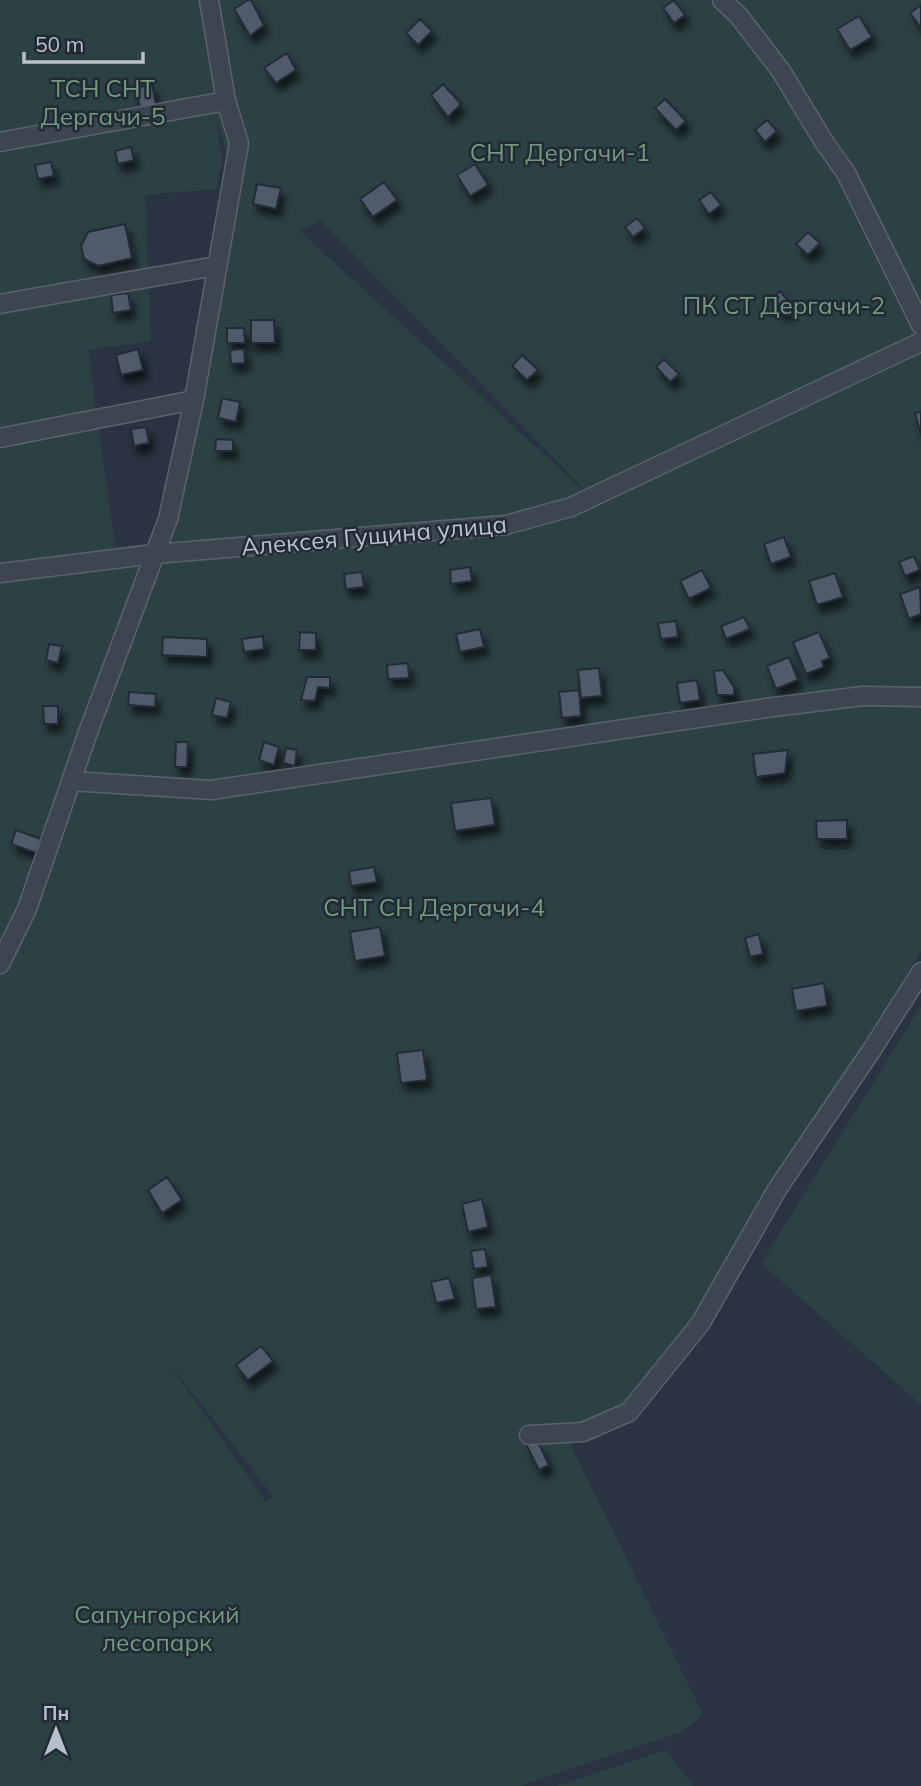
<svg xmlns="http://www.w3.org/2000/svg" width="921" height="1786" viewBox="0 0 921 1786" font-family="Mulish,sans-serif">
<defs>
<filter id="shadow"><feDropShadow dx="4.5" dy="8" stdDeviation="3.5" flood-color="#0009"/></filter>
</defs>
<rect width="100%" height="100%" fill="#293341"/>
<path fill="#2c4143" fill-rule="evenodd" d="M 0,0 L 716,0 L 772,68 L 842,177 L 872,245 L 921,336 L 921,951 L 692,1320 L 626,1403 L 571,1446 L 703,1714 L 682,1732 L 519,1786 L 0,1786 ZM 216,117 L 233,173 L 218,294 L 194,450 L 171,541 L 115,547 L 88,350 L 151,341 L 145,195 L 216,189 L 222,161 ZM 320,220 L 586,491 L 585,492 L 300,231 ZM 172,1367 L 273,1496 L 266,1502 L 172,1368 Z
M 731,0 L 921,0 L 921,319 L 841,158 Z
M 921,1006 L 921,1405 L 761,1263 Z
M 666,1750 L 693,1786 L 556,1786 Z"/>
<path fill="#505a6a" stroke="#242c38" stroke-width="2" filter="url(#shadow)" d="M 248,0 L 251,0 L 264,25 L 250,36 L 234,9 Z
M 674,0 L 685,15 L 674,23 L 663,8 Z
M 921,5 L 921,28 L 910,13 Z
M 859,16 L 872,37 L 850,50 L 837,29 Z
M 420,19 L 432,31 L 418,45 L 406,33 Z
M 287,53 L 296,70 L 276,83 L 264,68 Z
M 152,84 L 156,105 L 140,108 L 136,88 Z
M 443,84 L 461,104 L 448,117 L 431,95 Z
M 665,99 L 686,121 L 676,130 L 655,108 Z
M 767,120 L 777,131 L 765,142 L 755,130 Z
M 131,147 L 134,160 L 118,164 L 115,151 Z
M 51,162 L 54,176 L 38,179 L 35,165 Z
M 475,164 L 488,185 L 470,196 L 457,175 Z
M 384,182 L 397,200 L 373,217 L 360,199 Z
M 257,184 L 281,188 L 276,209 L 253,204 Z
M 711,192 L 721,205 L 709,214 L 699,200 Z
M 637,218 L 645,228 L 633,237 L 625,227 Z
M 125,224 L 132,258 L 98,266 L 84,259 L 81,246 L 88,232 Z
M 808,232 L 820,243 L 808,255 L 796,244 Z
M 780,291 L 792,305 L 782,314 L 770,299 Z
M 128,293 L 131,310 L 113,313 L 111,295 Z
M 251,320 L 274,320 L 275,343 L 251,343 Z
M 227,328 L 244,328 L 245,343 L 227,343 Z
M 138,349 L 143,370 L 121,375 L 116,355 Z
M 244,349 L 245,363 L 231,364 L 230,350 Z
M 522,355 L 538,370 L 527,380 L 512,366 Z
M 664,359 L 679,374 L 670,382 L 656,367 Z
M 222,398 L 240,402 L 236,422 L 218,418 Z
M 921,412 L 921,435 L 915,413 Z
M 146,427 L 149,443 L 134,446 L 131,429 Z
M 216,439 L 233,440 L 233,451 L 215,451 Z
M 784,537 L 791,557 L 771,564 L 764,544 Z
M 914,556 L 920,570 L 905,576 L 899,562 Z
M 470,567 L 472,581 L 451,584 L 450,570 Z
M 702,570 L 711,588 L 689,599 L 680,581 Z
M 362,572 L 364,587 L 346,589 L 344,574 Z
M 835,573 L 843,597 L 817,605 L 809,581 Z
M 920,587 L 921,614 L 909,619 L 900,594 Z
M 744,617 L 750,629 L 726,639 L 721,626 Z
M 676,621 L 678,637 L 661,639 L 658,623 Z
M 480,629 L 484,647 L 460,652 L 456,634 Z
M 300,632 L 316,633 L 316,650 L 299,650 Z
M 819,632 L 830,658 L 822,661 L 824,667 L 806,674 L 793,642 Z
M 263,636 L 264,649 L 244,652 L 242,639 Z
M 163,637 L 207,639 L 207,657 L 162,655 Z
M 49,644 L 62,646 L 58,663 L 46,660 Z
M 789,657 L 798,680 L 776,689 L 767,666 Z
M 408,663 L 409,678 L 388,679 L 387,665 Z
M 599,668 L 602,696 L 581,698 L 578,670 Z
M 723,670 L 734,687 L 734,695 L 717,695 L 714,671 Z
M 307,677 L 330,677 L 330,688 L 318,687 L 315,701 L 301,700 Z
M 697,680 L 700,700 L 680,703 L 677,683 Z
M 579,690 L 581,716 L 562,718 L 559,692 Z
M 129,692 L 156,694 L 155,707 L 128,705 Z
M 216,698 L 231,702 L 227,718 L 212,715 Z
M 43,706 L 58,706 L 58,724 L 44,724 Z
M 176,742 L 188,742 L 187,767 L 175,767 Z
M 264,742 L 279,747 L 274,765 L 259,760 Z
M 286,748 L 297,750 L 295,766 L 283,763 Z
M 788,750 L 785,773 L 756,777 L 753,754 Z
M 491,798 L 495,825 L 455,831 L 451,803 Z
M 847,820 L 847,839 L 817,839 L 816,821 Z
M 16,830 L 41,839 L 36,853 L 11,844 Z
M 374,867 L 377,882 L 351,886 L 349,871 Z
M 380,927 L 385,956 L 355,961 L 350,932 Z
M 759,934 L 763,954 L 750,957 L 745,938 Z
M 824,983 L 827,1006 L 796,1011 L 792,989 Z
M 423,1050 L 427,1080 L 401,1083 L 397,1053 Z
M 167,1177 L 182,1200 L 162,1213 L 148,1190 Z
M 482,1199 L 488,1227 L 468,1232 L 462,1204 Z
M 485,1249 L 488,1267 L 474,1269 L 471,1251 Z
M 491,1275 L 496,1307 L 476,1309 L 472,1278 Z
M 449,1278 L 455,1299 L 436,1303 L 431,1282 Z
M 261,1346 L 273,1361 L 248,1380 L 236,1365 Z
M 526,1444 L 539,1444 L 549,1465 L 539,1470 Z"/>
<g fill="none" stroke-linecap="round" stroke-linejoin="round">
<defs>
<path id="minor" d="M 722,0 L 738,15 L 781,71 L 824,142 L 846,173 L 921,325
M 0,142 L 226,101
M 0,304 L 216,266
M 0,438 L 194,400
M 0,573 L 155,554 L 506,525 L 571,507 L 921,342
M 71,781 L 211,790 L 766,708 L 863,696 L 921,697
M 0,964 L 27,909 L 87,735 L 168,519 L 194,400 L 239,143 L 226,101 L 209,0
M 529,1435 L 583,1432 L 629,1412 L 700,1324 L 778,1188 L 873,1048 L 921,972"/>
</defs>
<use href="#minor" stroke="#5b636e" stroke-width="21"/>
<use href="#minor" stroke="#3d4551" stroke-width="18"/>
</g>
<g text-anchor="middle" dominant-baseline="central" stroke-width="5" stroke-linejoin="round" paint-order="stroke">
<g font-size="24" fill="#739a7d" stroke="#222a36">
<text x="103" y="88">ТСН СНТ<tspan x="103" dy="28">Дергачи-5</tspan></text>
<text x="560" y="152">СНТ Дергачи-1</text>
<text x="784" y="305">ПК СТ Дергачи-2</text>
<text x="434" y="907">СНТ СН Дергачи-4</text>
<text x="157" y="1614">Сапунгорский<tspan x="157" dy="28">лесопарк</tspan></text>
</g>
<g font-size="24" fill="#bac0cb" stroke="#222a36">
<text transform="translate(374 535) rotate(-5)">Алексея Гущина улица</text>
</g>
</g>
<g transform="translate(56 1730)" stroke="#222a36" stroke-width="5" paint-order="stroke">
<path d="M0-5L12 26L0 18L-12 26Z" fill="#bac0cb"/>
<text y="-10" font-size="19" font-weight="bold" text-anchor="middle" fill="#bac0cb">Пн</text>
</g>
<path d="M24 52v10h119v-10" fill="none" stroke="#bac0cb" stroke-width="3.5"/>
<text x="35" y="52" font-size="21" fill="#bac0cb" stroke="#222a36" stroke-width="5" paint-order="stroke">50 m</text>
</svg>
